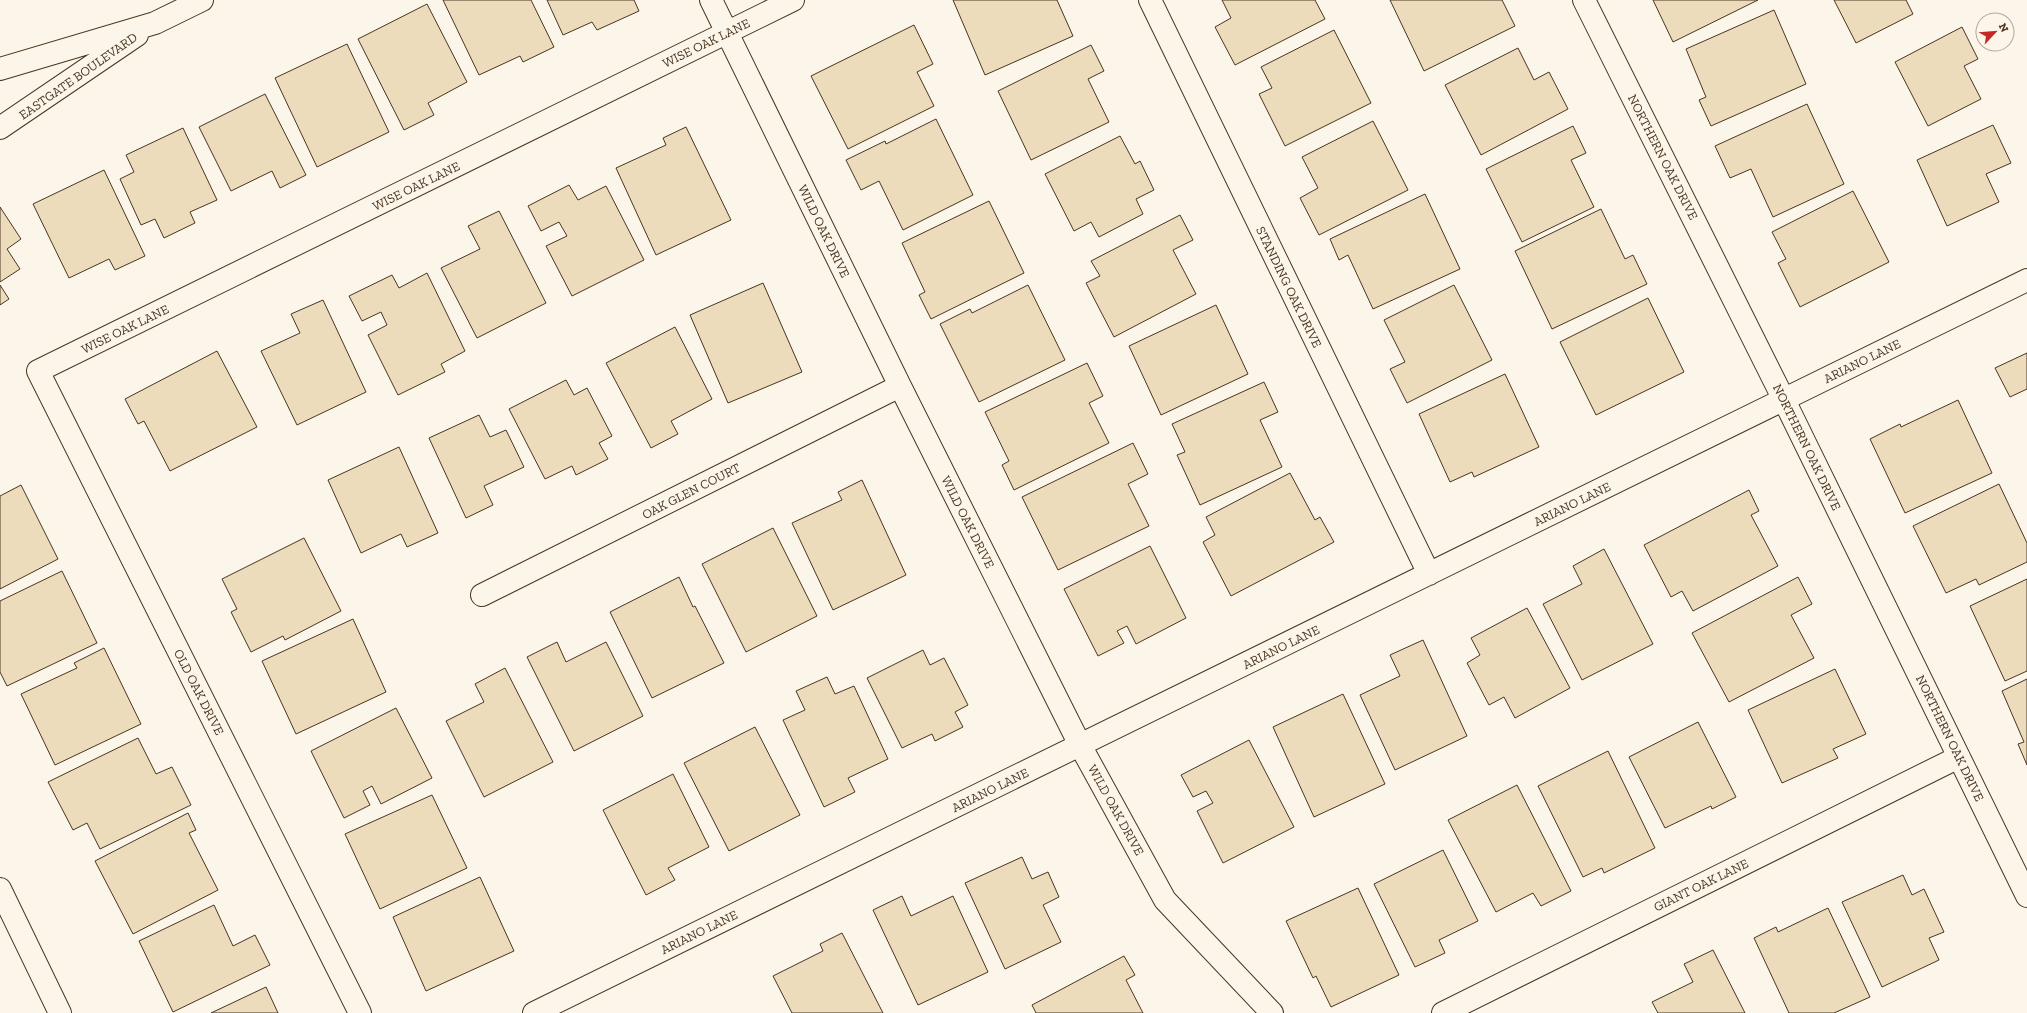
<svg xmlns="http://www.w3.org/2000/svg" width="2027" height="1013" viewBox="0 0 2027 1013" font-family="'Zilla Slab',serif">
<rect width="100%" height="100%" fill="#fbf6e9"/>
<path fill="#ecdcbc" stroke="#4a3520" d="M 443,0 L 531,0 L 554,47 L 523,62 L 520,56 L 479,75 Z
M 547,0 L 634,0 L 639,11 L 597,30 L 592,22 L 563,35 Z
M 953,0 L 1057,0 L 1073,36 L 985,75 Z
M 1222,0 L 1315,0 L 1325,19 L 1235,65 L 1215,27 L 1231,18 Z
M 1390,0 L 1502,0 L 1515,26 L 1424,71 Z
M 1653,0 L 1758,0 L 1673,42 Z
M 1834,0 L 1906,0 L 1913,14 L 1856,43 Z
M 427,4 L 467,82 L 428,103 L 434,115 L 404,130 L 358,39 Z
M 1774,10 L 1806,84 L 1711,126 L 1699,100 L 1706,97 L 1686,49 Z
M 914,25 L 933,64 L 917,72 L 934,106 L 848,149 L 811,76 Z
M 1962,27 L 1978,59 L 1964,66 L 1981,99 L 1928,126 L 1895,62 Z
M 1334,30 L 1371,103 L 1285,146 L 1259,94 L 1272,88 L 1261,67 Z
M 347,44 L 389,132 L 317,167 L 275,78 Z
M 1091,45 L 1104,71 L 1088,79 L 1109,122 L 1031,160 L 998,91 Z
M 1518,48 L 1534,80 L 1549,72 L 1568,109 L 1481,155 L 1445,85 Z
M 265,94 L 306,175 L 280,188 L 272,171 L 231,191 L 199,127 Z
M 1807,104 L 1844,184 L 1773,217 L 1751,169 L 1730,178 L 1715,146 Z
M 936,119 L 973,195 L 903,230 L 879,181 L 861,190 L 846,160 L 885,141 L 886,144 Z
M 1373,121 L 1408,190 L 1319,235 L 1300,198 L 1318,188 L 1302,157 Z
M 1993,125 L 2011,163 L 1986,174 L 1999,202 L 1947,226 L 1917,160 Z
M 1573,126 L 1586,153 L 1571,160 L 1594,207 L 1522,242 L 1486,169 Z
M 686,127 L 731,220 L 656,255 L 616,168 L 666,145 L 663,138 Z
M 183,128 L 217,200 L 190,212 L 195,223 L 164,238 L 155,219 L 141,225 L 120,179 L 134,172 L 126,155 Z
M 1120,136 L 1135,164 L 1140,161 L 1154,190 L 1136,199 L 1143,214 L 1099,237 L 1091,222 L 1074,231 L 1045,174 Z
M 104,170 L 145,256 L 115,270 L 109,259 L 69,278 L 33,204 Z
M 569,185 L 578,200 L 606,186 L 644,260 L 572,296 L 546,246 L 567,236 L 559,222 L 541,231 L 528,206 Z
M 1853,191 L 1889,262 L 1800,307 L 1778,263 L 1786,259 L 1772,232 Z
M 1425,194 L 1460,269 L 1373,309 L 1348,255 L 1339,260 L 1330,239 Z
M 989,201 L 1024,273 L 931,319 L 919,295 L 925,292 L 902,243 Z
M 0,207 L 21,239 L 7,249 L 20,269 L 0,282 Z
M 1601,209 L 1625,259 L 1633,255 L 1647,284 L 1552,329 L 1515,251 Z
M 499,211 L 546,303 L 477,338 L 441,268 L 480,249 L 468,226 Z
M 1180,215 L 1193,240 L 1173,250 L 1196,294 L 1114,337 L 1086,283 L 1100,276 L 1091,261 Z
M 427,273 L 465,351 L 441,364 L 445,372 L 398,395 L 368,335 L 387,325 L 381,312 L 362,321 L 349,296 L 392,275 L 399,288 Z
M 763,283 L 802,372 L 728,403 L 690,315 Z
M 0,285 L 9,299 L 0,305 Z
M 1028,285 L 1065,360 L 979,402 L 940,324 L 970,309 L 972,313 Z
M 1454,285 L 1492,360 L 1407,403 L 1390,369 L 1405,362 L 1384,320 Z
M 1648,298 L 1684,372 L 1596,415 L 1560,342 Z
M 323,300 L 366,392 L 297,425 L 261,351 L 300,333 L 291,314 Z
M 1216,305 L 1248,374 L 1161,415 L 1129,346 Z
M 675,327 L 712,399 L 671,421 L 678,434 L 651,448 L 606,363 Z
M 217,351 L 257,427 L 170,471 L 144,421 L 138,424 L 125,399 Z
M 2027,353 L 2027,389 L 2010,397 L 1995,368 Z
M 1087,363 L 1103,396 L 1089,403 L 1109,443 L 1014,490 L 1002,465 L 1009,461 L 985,412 Z
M 1505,374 L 1539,447 L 1474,477 L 1472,472 L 1450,482 L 1419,414 Z
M 566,380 L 574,395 L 587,388 L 612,436 L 599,443 L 608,459 L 576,475 L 572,466 L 545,479 L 509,409 Z
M 1264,382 L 1278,412 L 1260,420 L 1282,467 L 1200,505 L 1177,455 L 1185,452 L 1172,424 Z
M 1958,400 L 1992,473 L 1905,513 L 1870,439 L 1900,424 L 1901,427 Z
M 479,415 L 490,437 L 506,430 L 524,467 L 484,486 L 493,505 L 466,518 L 429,438 Z
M 1133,443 L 1148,474 L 1128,484 L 1149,526 L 1058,570 L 1022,497 Z
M 399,447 L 438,533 L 407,547 L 401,534 L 361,553 L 328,480 Z
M 1290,473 L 1315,520 L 1320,517 L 1334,542 L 1231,596 L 1203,542 L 1215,535 L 1206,517 Z
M 862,480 L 906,575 L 833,610 L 792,523 L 842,500 L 838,492 Z
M 1999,484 L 2027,543 L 2027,562 L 1979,585 L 1976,579 L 1946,593 L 1913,526 Z
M 21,485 L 58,559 L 0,589 L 0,496 Z
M 1749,490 L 1759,511 L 1751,515 L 1778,566 L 1693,611 L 1682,591 L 1671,597 L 1644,545 Z
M 773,528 L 817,616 L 746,652 L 702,564 Z
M 304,538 L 341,611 L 285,640 L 283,636 L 251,652 L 231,612 L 237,609 L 222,579 Z
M 1150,546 L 1186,618 L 1136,644 L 1127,626 L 1117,631 L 1124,643 L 1098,656 L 1064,589 Z
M 1604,549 L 1653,644 L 1582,680 L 1543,604 L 1582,584 L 1573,566 Z
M 62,571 L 97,643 L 7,686 L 0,672 L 0,601 Z
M 679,577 L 693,607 L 695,606 L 724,663 L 652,698 L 610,612 Z
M 1798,577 L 1812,604 L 1791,615 L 1814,658 L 1729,702 L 1692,633 Z
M 2027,579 L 2027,671 L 2005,681 L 1970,606 Z
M 1527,608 L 1570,688 L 1515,718 L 1504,697 L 1489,705 L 1467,663 L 1480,655 L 1471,638 Z
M 353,619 L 386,692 L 296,734 L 262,661 Z
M 1423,640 L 1467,736 L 1395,770 L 1360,695 L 1400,676 L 1390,655 Z
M 557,642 L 566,662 L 606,642 L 643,716 L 574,751 L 527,657 Z
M 104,648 L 141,724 L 55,765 L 21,694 L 77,668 L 74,663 Z
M 923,650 L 930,665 L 944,658 L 968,705 L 955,712 L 963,727 L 935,741 L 932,734 L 902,748 L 867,678 Z
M 505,668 L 553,762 L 484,797 L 446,721 L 484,702 L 475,684 Z
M 1835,669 L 1866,734 L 1833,749 L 1838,758 L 1782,783 L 1748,710 Z
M 827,677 L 835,694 L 854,686 L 888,759 L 848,778 L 855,792 L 824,807 L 783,720 L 805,710 L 796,691 Z
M 2027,679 L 2027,765 L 2018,744 L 2024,742 L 2002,691 Z
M 1343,694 L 1385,784 L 1314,817 L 1273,727 Z
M 396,708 L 432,778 L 381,804 L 372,786 L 363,791 L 370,805 L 344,818 L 311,751 Z
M 1698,722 L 1736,797 L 1712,809 L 1711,806 L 1665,828 L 1629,757 Z
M 755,727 L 800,815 L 729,851 L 684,763 Z
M 138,738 L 156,774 L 172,767 L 191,805 L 100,849 L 87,823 L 73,830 L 48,782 Z
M 1249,740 L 1294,827 L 1223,863 L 1197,811 L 1213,803 L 1206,791 L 1193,797 L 1181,775 Z
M 1608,751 L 1655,848 L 1604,873 L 1602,868 L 1583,877 L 1538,786 Z
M 673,774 L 709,847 L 668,868 L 675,880 L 646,895 L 603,810 Z
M 1517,785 L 1571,891 L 1541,906 L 1533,893 L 1496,912 L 1448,820 Z
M 432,795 L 467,868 L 380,909 L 345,834 Z
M 188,813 L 196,830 L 189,833 L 218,890 L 133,934 L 95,861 Z
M 1443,850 L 1478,921 L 1439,940 L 1445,953 L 1415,967 L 1374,884 Z
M 1022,857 L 1032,879 L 1048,872 L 1059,897 L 1043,905 L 1061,942 L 1005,969 L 965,883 Z
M 1903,875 L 1912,895 L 1924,889 L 1944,932 L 1929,938 L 1939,960 L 1882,987 L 1842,902 Z
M 480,877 L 514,951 L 426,991 L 393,917 Z
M 1358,888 L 1399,975 L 1331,1007 L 1316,976 L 1313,978 L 1286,921 Z
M 902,896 L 911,916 L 953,896 L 988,972 L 918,1005 L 873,910 Z
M 214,905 L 233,946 L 255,935 L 270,965 L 173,1012 L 139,941 Z
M 1828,908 L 1870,997 L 1834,1013 L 1789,1013 L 1754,938 L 1776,927 L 1778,932 Z
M 842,933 L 883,1013 L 792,1013 L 773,976 L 823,951 L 820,944 Z
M 1713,950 L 1745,1013 L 1658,1013 L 1652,1002 L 1693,982 L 1684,964 Z
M 1124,956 L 1135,975 L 1126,980 L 1143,1013 L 1036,1013 L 1032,1005 Z
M 266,987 L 278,1013 L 211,1013 Z"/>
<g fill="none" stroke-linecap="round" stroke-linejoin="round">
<defs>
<path id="minor" d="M 711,0 L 900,386 L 1080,745 L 1165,900 L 1272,1013
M 1150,0 L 1429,574
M 1584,0 L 1784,400 L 2027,896
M 0,69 L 155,23 L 202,0
M 0,128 L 137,35
M 482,595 L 900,386
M 360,1013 L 38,371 L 793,0
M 534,1013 L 2027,280
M 1443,1013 L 1959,757"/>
<path id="secondary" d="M 0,889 L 60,1013"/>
</defs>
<use href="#minor" stroke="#4a3520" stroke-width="24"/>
<use href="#secondary" stroke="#4a3520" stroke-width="24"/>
<use href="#minor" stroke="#fbf6e9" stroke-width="22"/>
<use href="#secondary" stroke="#fbf6e9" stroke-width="22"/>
</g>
<g text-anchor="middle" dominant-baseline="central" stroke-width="3" stroke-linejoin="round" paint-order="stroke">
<g font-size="13" fill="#4a3520" stroke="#fbf6e9">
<text transform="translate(706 43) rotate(-26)">WISE OAK LANE</text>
<text transform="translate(78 76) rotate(-35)">EASTGATE BOULEVARD</text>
<text transform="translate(1663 157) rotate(63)">NORTHERN OAK DRIVE</text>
<text transform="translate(416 186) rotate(-26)">WISE OAK LANE</text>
<text transform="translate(824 231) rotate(64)">WILD OAK DRIVE</text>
<text transform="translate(1289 287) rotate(64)">STANDING OAK DRIVE</text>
<text transform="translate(125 329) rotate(-26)">WISE OAK LANE</text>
<text transform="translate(1862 361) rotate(-26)">ARIANO LANE</text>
<text transform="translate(1807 447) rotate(64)">NORTHERN OAK DRIVE</text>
<text transform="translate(691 491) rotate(-27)">OAK GLEN COURT</text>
<text transform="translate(1572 504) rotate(-26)">ARIANO LANE</text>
<text transform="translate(968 522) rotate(63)">WILD OAK DRIVE</text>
<text transform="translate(1281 647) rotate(-26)">ARIANO LANE</text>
<text transform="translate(199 692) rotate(63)">OLD OAK DRIVE</text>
<text transform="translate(1950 738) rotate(64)">NORTHERN OAK DRIVE</text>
<text transform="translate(990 790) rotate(-26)">ARIANO LANE</text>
<text transform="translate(1116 810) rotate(61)">WILD OAK DRIVE</text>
<text transform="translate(1701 885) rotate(-26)">GIANT OAK LANE</text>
<text transform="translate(699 932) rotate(-26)">ARIANO LANE</text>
</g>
</g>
<g transform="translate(1995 32) rotate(64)"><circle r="19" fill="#fbf6e9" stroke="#b4a999"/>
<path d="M0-3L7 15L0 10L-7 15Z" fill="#c62828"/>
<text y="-6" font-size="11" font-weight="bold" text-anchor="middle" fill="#4a3520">N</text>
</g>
</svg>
